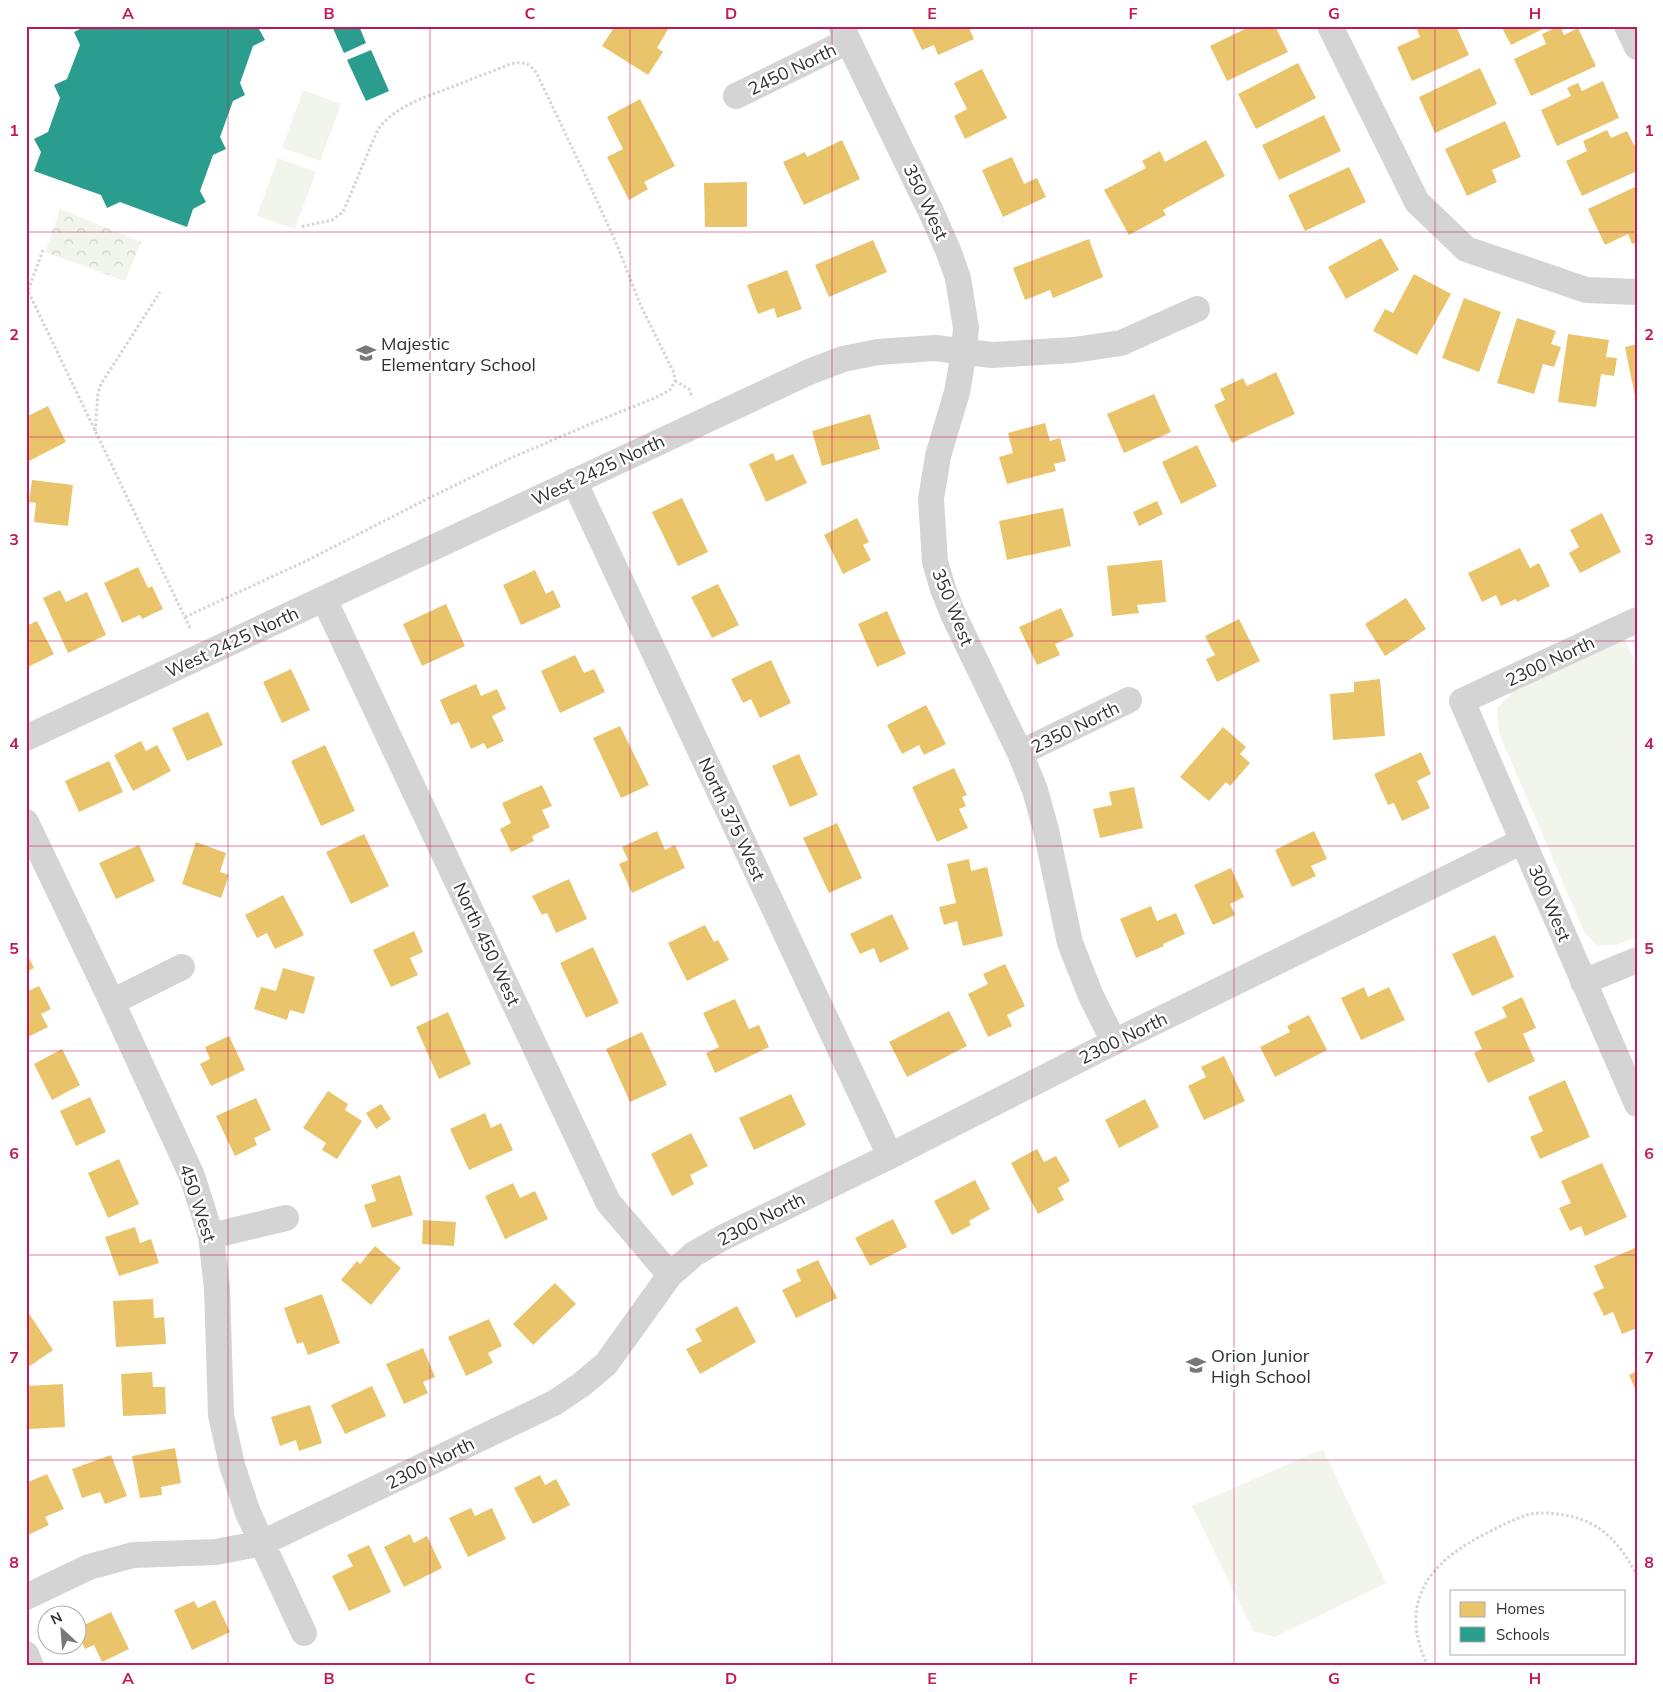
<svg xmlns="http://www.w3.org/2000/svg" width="1663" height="1692" viewBox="0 0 1663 1692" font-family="Mulish,sans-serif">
<defs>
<pattern id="park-crowns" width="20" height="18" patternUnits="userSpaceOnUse" patternTransform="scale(1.25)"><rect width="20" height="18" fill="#f1f5ec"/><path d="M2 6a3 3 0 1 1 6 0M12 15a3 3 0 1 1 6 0" fill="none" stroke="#cfd2cb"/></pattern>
</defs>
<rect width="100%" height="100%" fill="#fff"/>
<path fill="#f1f5ec" d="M 303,90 L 341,104 L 320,161 L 282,148 Z
M 278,158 L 316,172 L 295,229 L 257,216 Z
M 1624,638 L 1637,666 L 1637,937 L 1620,944 L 1597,946 L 1584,932 L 1499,733 L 1497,708 L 1517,688 Z
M 1323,1449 L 1386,1583 L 1275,1637 L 1253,1631 L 1192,1506 Z"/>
<path fill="url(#park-crowns)" d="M 60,209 L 141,242 L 125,281 L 45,252 Z"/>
<path fill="#e9c46a" d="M 615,26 L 670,26 L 657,48 L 663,52 L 648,75 L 602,46 Z
M 913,26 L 968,26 L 974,39 L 938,55 L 934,45 L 922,50 L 911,27 Z
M 1251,26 L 1275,26 L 1288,52 L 1227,81 L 1210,46 Z
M 1424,26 L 1456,26 L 1469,55 L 1412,81 L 1397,47 L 1420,37 L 1417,30 Z
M 1501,26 L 1549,26 L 1511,45 Z
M 1560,26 L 1564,35 L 1578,28 L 1596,66 L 1531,96 L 1514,59 L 1546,44 L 1542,34 Z
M 1298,63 L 1316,98 L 1256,129 L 1238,94 Z
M 1480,68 L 1497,104 L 1435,133 L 1419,97 Z
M 982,69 L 1007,118 L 965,139 L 954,116 L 967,109 L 954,83 Z
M 1603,81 L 1619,118 L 1557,146 L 1541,110 L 1571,96 L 1567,88 L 1578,83 L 1582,91 Z
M 640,99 L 675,166 L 644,182 L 648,189 L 629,200 L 607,157 L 623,149 L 607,117 Z
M 1324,115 L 1341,151 L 1279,180 L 1262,145 Z
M 1505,121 L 1521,157 L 1492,170 L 1497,182 L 1467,196 L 1445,149 Z
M 1607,130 L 1611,138 L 1627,131 L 1637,151 L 1637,171 L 1582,196 L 1566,161 L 1587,151 L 1583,141 Z
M 842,140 L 860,179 L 804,205 L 783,162 L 805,152 L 807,157 Z
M 1206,140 L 1225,176 L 1163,210 L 1166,215 L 1129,235 L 1104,190 L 1146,168 L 1142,161 L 1160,151 L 1165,162 Z
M 1012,157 L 1024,184 L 1037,178 L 1046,197 L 1003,217 L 982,170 Z
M 1349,167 L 1366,202 L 1305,231 L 1288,195 Z
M 747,182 L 747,227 L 705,227 L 704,183 Z
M 1637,186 L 1637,242 L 1632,244 L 1628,234 L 1605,245 L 1588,209 Z
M 1381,238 L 1399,270 L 1346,299 L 1328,267 Z
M 1089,239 L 1103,277 L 1053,298 L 1050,290 L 1025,300 L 1013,268 Z
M 873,240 L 887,272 L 829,297 L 815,265 Z
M 787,270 L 802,309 L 777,318 L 774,308 L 758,314 L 747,285 Z
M 1414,274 L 1451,294 L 1417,355 L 1373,331 L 1385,309 L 1393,313 Z
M 1464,298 L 1501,312 L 1479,372 L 1442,358 Z
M 1517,318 L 1556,331 L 1551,344 L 1561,347 L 1554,367 L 1543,364 L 1534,394 L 1497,383 Z
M 1568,334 L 1609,340 L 1606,357 L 1617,358 L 1614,376 L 1601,374 L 1596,407 L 1558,402 Z
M 1637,344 L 1637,401 L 1636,401 L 1625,347 Z
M 1276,372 L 1295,414 L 1232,443 L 1214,405 L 1225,400 L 1220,389 L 1243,378 L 1247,386 Z
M 1154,394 L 1171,432 L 1124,453 L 1107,414 Z
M 48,406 L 66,442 L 29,461 L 26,456 L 26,417 Z
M 870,414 L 880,449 L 822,466 L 812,431 Z
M 1045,423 L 1050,441 L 1060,438 L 1066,461 L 1054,464 L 1056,471 L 1007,484 L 999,457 L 1013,453 L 1008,433 Z
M 1197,445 L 1217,486 L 1181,504 L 1162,462 Z
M 773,453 L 776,461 L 793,454 L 807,483 L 766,502 L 749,464 Z
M 32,480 L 73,485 L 68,526 L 34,522 L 36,503 L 29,502 Z
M 682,498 L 708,552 L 678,566 L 652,512 Z
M 1157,501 L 1163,514 L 1139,526 L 1133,512 Z
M 1063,508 L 1071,546 L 1007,560 L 999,521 Z
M 1602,513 L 1621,552 L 1580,573 L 1569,553 L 1579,547 L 1570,530 Z
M 857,518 L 869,542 L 863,545 L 871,560 L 843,574 L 824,535 Z
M 1520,548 L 1530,568 L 1539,563 L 1550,586 L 1517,602 L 1516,599 L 1501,606 L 1496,595 L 1482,602 L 1468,573 Z
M 1162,560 L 1166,602 L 1137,605 L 1139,613 L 1112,616 L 1107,566 Z
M 138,567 L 148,588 L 152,586 L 163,609 L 142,619 L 140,615 L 122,623 L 104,583 Z
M 535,570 L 546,594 L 553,590 L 561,607 L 521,625 L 503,585 Z
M 718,584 L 739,625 L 712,638 L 691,597 Z
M 60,590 L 66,602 L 87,592 L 106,635 L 68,653 L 43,598 Z
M 1406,598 L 1426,629 L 1385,656 L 1365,624 Z
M 446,604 L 465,646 L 422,666 L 403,624 Z
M 1061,608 L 1074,636 L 1055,644 L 1060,655 L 1037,665 L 1019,627 Z
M 887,611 L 906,654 L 877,667 L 858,624 Z
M 1239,619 L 1260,661 L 1217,682 L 1206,659 L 1215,655 L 1205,636 Z
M 37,621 L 54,654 L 26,668 L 26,626 Z
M 575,655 L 584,673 L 594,669 L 605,692 L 560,713 L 541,671 Z
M 771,660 L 791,703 L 760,718 L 751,699 L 743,703 L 731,679 Z
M 291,669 L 310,710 L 282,723 L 263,682 Z
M 1380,679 L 1385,736 L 1333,740 L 1330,694 L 1354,692 L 1354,682 Z
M 476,684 L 481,696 L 497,689 L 506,709 L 492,716 L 504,741 L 487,749 L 484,743 L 471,749 L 459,722 L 451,725 L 440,700 Z
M 926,705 L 946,744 L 924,755 L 919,745 L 902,754 L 887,725 Z
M 208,712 L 223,745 L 187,761 L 172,728 Z
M 620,726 L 649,785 L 621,798 L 593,738 Z
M 1223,727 L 1246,747 L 1240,754 L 1250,763 L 1230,786 L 1226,782 L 1209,801 L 1180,777 Z
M 141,741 L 146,751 L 157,745 L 171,771 L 133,791 L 114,755 Z
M 325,745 L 355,811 L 321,826 L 291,761 Z
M 1421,752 L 1431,774 L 1417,781 L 1430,808 L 1402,821 L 1394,803 L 1388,805 L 1374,774 Z
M 799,754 L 818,795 L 790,807 L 772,766 Z
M 109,761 L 123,792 L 79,812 L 65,781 Z
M 954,768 L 967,795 L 962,797 L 966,806 L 959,809 L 968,828 L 937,842 L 912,787 Z
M 542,785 L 552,806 L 542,810 L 550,827 L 532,836 L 534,841 L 511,852 L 500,829 L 511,823 L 502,803 Z
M 1134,787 L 1143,828 L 1100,838 L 1093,809 L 1112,805 L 1109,792 Z
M 837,823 L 862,878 L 829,893 L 803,838 Z
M 657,831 L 665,850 L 675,845 L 685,868 L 632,893 L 619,864 L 628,860 L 622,847 Z
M 1314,831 L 1327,859 L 1311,866 L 1316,876 L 1292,887 L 1275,850 Z
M 364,834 L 389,886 L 351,904 L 326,852 Z
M 196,842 L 226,853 L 220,872 L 229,875 L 221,898 L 182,884 Z
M 139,845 L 155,881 L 116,899 L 99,863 Z
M 969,859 L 971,871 L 987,867 L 1003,936 L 963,946 L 957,921 L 944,925 L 939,907 L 956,903 L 947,864 Z
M 1231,868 L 1244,897 L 1230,904 L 1235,915 L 1213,925 L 1194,885 Z
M 569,879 L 587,919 L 556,933 L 547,913 L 542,915 L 532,896 Z
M 283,895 L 304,935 L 275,949 L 267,933 L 257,938 L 245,915 Z
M 1151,906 L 1157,921 L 1176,913 L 1185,934 L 1163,944 L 1164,946 L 1136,958 L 1120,919 Z
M 892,914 L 909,949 L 880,963 L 874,948 L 860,954 L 850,934 Z
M 705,925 L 714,942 L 718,940 L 729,960 L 687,981 L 668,943 Z
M 414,931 L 423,952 L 410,958 L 418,975 L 391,987 L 373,950 Z
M 1495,935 L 1514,977 L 1472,996 L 1452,954 Z
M 593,947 L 619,1003 L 586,1018 L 560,963 Z
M 26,952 L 34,968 L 26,972 Z
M 1005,964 L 1025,1006 L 1007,1015 L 1012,1026 L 988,1037 L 968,994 L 988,984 L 983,974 Z
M 283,968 L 315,977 L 304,1014 L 290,1010 L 287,1020 L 254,1009 L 261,987 L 276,991 Z
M 39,986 L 51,1009 L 41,1014 L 48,1027 L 26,1038 L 26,992 Z
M 1364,987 L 1368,997 L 1389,987 L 1405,1020 L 1361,1040 L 1341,998 Z
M 1522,997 L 1536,1028 L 1523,1034 L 1535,1061 L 1488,1083 L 1474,1053 L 1482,1049 L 1474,1032 L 1507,1017 L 1502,1007 Z
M 735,999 L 749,1029 L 759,1025 L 769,1047 L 715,1073 L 706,1053 L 719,1047 L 703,1013 Z
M 949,1011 L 967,1046 L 907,1077 L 889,1042 Z
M 448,1012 L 471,1064 L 439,1079 L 416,1027 Z
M 1309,1015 L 1327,1050 L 1275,1077 L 1260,1047 L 1290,1032 L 1287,1026 Z
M 642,1032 L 667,1085 L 630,1102 L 606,1049 Z
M 229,1036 L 245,1070 L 211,1086 L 200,1064 L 210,1059 L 205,1047 Z
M 62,1049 L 80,1085 L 52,1100 L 34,1064 Z
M 1224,1056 L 1245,1101 L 1204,1120 L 1188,1086 L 1206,1077 L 1201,1067 Z
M 1565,1080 L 1590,1137 L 1540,1159 L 1530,1137 L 1543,1131 L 1528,1097 Z
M 328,1091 L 348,1104 L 345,1110 L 362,1121 L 337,1159 L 322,1150 L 326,1143 L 303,1128 Z
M 791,1094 L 806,1125 L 754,1150 L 739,1118 Z
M 90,1097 L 106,1132 L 76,1146 L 60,1111 Z
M 256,1098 L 271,1130 L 254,1138 L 257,1145 L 235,1156 L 216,1116 Z
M 1145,1099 L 1159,1127 L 1119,1148 L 1105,1120 Z
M 381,1104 L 391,1119 L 376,1129 L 366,1113 Z
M 485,1113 L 491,1128 L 501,1123 L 513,1150 L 469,1170 L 450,1129 Z
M 691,1133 L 708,1166 L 690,1175 L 694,1184 L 672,1196 L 651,1154 Z
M 1037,1149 L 1044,1162 L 1056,1156 L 1070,1181 L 1058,1188 L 1064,1200 L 1038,1214 L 1011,1163 Z
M 119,1159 L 139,1204 L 108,1218 L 88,1173 Z
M 1602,1163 L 1627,1217 L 1585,1236 L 1581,1226 L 1570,1231 L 1559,1208 L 1571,1203 L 1561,1181 Z
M 400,1175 L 413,1215 L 372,1228 L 364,1205 L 376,1201 L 371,1185 Z
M 975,1180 L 990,1209 L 969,1221 L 971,1225 L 952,1235 L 934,1201 Z
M 513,1183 L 520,1198 L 535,1191 L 548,1219 L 505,1239 L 485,1196 Z
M 893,1219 L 907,1247 L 870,1266 L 855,1238 Z
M 423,1220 L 456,1222 L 454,1246 L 422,1244 Z
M 135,1227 L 140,1243 L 151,1239 L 159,1263 L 119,1276 L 105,1237 Z
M 375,1246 L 401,1268 L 371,1305 L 341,1280 L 357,1261 L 360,1264 Z
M 1637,1247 L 1637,1328 L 1622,1334 L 1613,1312 L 1604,1316 L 1593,1293 L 1604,1288 L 1594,1266 Z
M 818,1260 L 837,1298 L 796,1318 L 782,1290 L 801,1281 L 796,1270 Z
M 555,1283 L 576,1304 L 533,1345 L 513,1324 Z
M 322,1294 L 340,1343 L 308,1355 L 303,1342 L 297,1344 L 284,1308 Z
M 153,1299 L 154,1318 L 164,1317 L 166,1344 L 116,1347 L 113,1301 Z
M 737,1306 L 756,1342 L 700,1374 L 686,1349 L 702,1341 L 695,1329 Z
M 26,1309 L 53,1350 L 30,1366 L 26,1361 Z
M 489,1319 L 502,1346 L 488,1353 L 493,1363 L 466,1376 L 448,1337 Z
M 423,1348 L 435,1377 L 423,1382 L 428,1393 L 404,1404 L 386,1364 Z
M 1637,1371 L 1637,1393 L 1629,1375 Z
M 152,1372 L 153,1387 L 165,1387 L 166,1414 L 123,1416 L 121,1374 Z
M 63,1384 L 65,1427 L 29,1429 L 28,1409 L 26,1409 L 26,1386 Z
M 372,1386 L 386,1416 L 345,1434 L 331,1405 Z
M 310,1405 L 322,1443 L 299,1451 L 296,1440 L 280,1446 L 271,1417 Z
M 175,1448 L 181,1483 L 161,1487 L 162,1495 L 140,1498 L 132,1456 Z
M 111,1455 L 127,1496 L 105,1504 L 100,1492 L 82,1498 L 72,1469 Z
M 47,1474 L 64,1509 L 45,1517 L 49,1525 L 26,1536 L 26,1483 Z
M 540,1475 L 545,1485 L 556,1479 L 570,1505 L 533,1524 L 514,1488 Z
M 471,1508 L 475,1516 L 492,1508 L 506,1539 L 468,1557 L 449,1518 Z
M 410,1534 L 414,1543 L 427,1536 L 442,1568 L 404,1587 L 384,1547 Z
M 369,1545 L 391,1592 L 349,1611 L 332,1576 L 353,1566 L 347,1555 Z
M 215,1600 L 230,1632 L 192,1650 L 174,1610 L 194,1601 L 198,1608 Z
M 111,1612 L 129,1649 L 102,1662 L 94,1645 L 85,1649 L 78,1634 L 78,1628 Z"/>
<path fill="#2a9d8f" d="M 86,26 L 260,26 L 259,29 L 265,40 L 253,46 L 240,83 L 245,95 L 233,101 L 220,137 L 226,149 L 213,155 L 200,191 L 206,202 L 193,209 L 187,227 L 120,202 L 107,208 L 101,195 L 34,171 L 41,152 L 34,139 L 48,132 L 60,98 L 54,85 L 67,79 L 80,45 L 74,32 Z
M 332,26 L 359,26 L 366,43 L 344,53 Z
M 371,50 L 389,91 L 366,101 L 347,60 Z"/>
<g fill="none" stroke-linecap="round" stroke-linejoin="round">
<path stroke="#d4d4d4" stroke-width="3" stroke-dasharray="2.5 2.5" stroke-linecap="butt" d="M 43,250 L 28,291 L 190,628
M 675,381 L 689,389 L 692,396
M 95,431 L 98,393 L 101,384 L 160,292
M 185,617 L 306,561 L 429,498 L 511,458 L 588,425 L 657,397 L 670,390 L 675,381 L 674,373 L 640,304 L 617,245 L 587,179 L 537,74 C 530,63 523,61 510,64 C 491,72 471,79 452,87 C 425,97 396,106 378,129 L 343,212 L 332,220 L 300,227
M 1428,1666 C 1397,1603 1429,1562 1485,1534 C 1500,1526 1514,1519 1530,1514 C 1541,1512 1554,1513 1564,1515 C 1601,1521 1621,1544 1637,1576"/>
<path stroke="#d4d4d4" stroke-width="26" d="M 841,26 L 933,216 L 948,250 L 958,278 L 966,328 L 964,352 L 957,392 L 938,456 L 931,499 L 935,562 L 943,589 L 953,614 L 1020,753 L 1035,790 L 1046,830 L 1070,943 L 1091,996 L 1114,1042
M 1330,26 L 1417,202 L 1466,249 L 1586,290 L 1637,292
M 1627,26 L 1637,47
M 736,96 L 848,41
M 574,481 L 890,1156
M 324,599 L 608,1202 L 670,1275
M 1637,620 L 1462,701 L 1637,1104
M 26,738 L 809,372 L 843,359 L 878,352 L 935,348 L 992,355 L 1074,350 L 1121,343 L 1197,309
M 1020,753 L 1129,700
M 26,822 L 112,1002 L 192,1176 L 211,1236 L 217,1288 L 221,1415 L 232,1465 L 248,1513 L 304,1633
M 1583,982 L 1637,960
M 112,1002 L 182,967
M 211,1236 L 286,1218
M 26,1597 L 89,1567 L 133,1555 L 216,1552 L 262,1543 L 554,1403 L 581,1385 L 606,1364 L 670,1275 L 694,1254 L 722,1238 L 890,1156 L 1114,1042 L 1523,841
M 26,1654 L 31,1666"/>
</g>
<path fill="none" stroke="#c2185b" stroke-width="1" stroke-opacity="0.55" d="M 228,26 L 228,1666M 430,26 L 430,1666M 630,26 L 630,1666M 832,26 L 832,1666M 1032,26 L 1032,1666M 1234,26 L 1234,1666M 1435,26 L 1435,1666M 26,232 L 1637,232M 26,437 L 1637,437M 26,641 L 1637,641M 26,846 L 1637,846M 26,1051 L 1637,1051M 26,1255 L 1637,1255M 26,1460 L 1637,1460"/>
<defs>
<symbol id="school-bare" viewBox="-9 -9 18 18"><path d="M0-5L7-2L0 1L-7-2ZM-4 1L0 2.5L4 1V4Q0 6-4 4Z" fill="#787878" stroke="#fff" stroke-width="2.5" paint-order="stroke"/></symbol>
</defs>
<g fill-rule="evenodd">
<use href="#school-bare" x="352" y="339" width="28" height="28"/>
<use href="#school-bare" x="1182" y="1351" width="28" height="28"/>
</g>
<g text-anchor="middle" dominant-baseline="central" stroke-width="5" stroke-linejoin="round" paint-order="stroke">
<g font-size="18" fill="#303030" stroke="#fff">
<text transform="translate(792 69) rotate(-26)">2450 North</text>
<text transform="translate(926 202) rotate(65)">350 West</text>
<text transform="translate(598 470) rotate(-25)">West 2425 North</text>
<text transform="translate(953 607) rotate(68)">350 West</text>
<text transform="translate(232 642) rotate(-25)">West 2425 North</text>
<text transform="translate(1550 661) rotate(-25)">2300 North</text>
<text transform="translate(1075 727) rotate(-26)">2350 North</text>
<text transform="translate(732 819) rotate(65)">North 375 West</text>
<text transform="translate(1550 903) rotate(67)">300 West</text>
<text transform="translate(487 944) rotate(65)">North 450 West</text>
<text transform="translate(1123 1038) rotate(-26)">2300 North</text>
<text transform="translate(198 1203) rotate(72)">450 West</text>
<text transform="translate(761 1219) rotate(-27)">2300 North</text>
<text transform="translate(430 1463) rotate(-26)">2300 North</text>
</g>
<g font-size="18" fill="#303030" stroke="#fff" text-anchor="start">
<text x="381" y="343">Majestic<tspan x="381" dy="21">Elementary School</tspan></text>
<text x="1211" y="1355">Orion Junior<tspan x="1211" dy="21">High School</tspan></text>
</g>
</g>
<rect width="1663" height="1692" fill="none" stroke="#ffffff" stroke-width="55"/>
<rect x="1450" y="1590" width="175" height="65" fill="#ffffff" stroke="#acacac"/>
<rect x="1460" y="1602" width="25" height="15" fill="#e9c46a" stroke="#acacac"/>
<text x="1496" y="1614" font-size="15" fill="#303030">Homes</text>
<rect x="1460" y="1627" width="25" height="15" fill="#2a9d8f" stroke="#acacac"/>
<text x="1496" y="1640" font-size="15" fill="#303030">Schools</text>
<g transform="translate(62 1630) rotate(334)"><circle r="24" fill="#ffffff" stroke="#acacac"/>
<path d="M0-4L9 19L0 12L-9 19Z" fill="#787878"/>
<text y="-8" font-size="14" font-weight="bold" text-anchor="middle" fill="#303030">N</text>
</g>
<rect x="28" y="28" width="1608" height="1636" fill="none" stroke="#c2185b" stroke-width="2"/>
<g font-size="16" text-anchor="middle" font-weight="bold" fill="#c2185b">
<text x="128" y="19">A</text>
<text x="329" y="19">B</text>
<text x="530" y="19">C</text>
<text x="731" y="19">D</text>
<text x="932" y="19">E</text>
<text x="1133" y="19">F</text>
<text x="1334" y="19">G</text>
<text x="1535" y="19">H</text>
<text x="14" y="136">1</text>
<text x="1649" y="136">1</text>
<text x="14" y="340">2</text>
<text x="1649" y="340">2</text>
<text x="14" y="545">3</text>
<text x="1649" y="545">3</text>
<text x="14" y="749">4</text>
<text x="1649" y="749">4</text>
<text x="14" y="954">5</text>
<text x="1649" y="954">5</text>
<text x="14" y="1159">6</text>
<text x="1649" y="1159">6</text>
<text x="14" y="1363">7</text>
<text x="1649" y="1363">7</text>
<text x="14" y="1568">8</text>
<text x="1649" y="1568">8</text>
<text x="128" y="1684">A</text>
<text x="329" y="1684">B</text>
<text x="530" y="1684">C</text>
<text x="731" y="1684">D</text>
<text x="932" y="1684">E</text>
<text x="1133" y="1684">F</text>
<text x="1334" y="1684">G</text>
<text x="1535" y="1684">H</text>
</g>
</svg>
